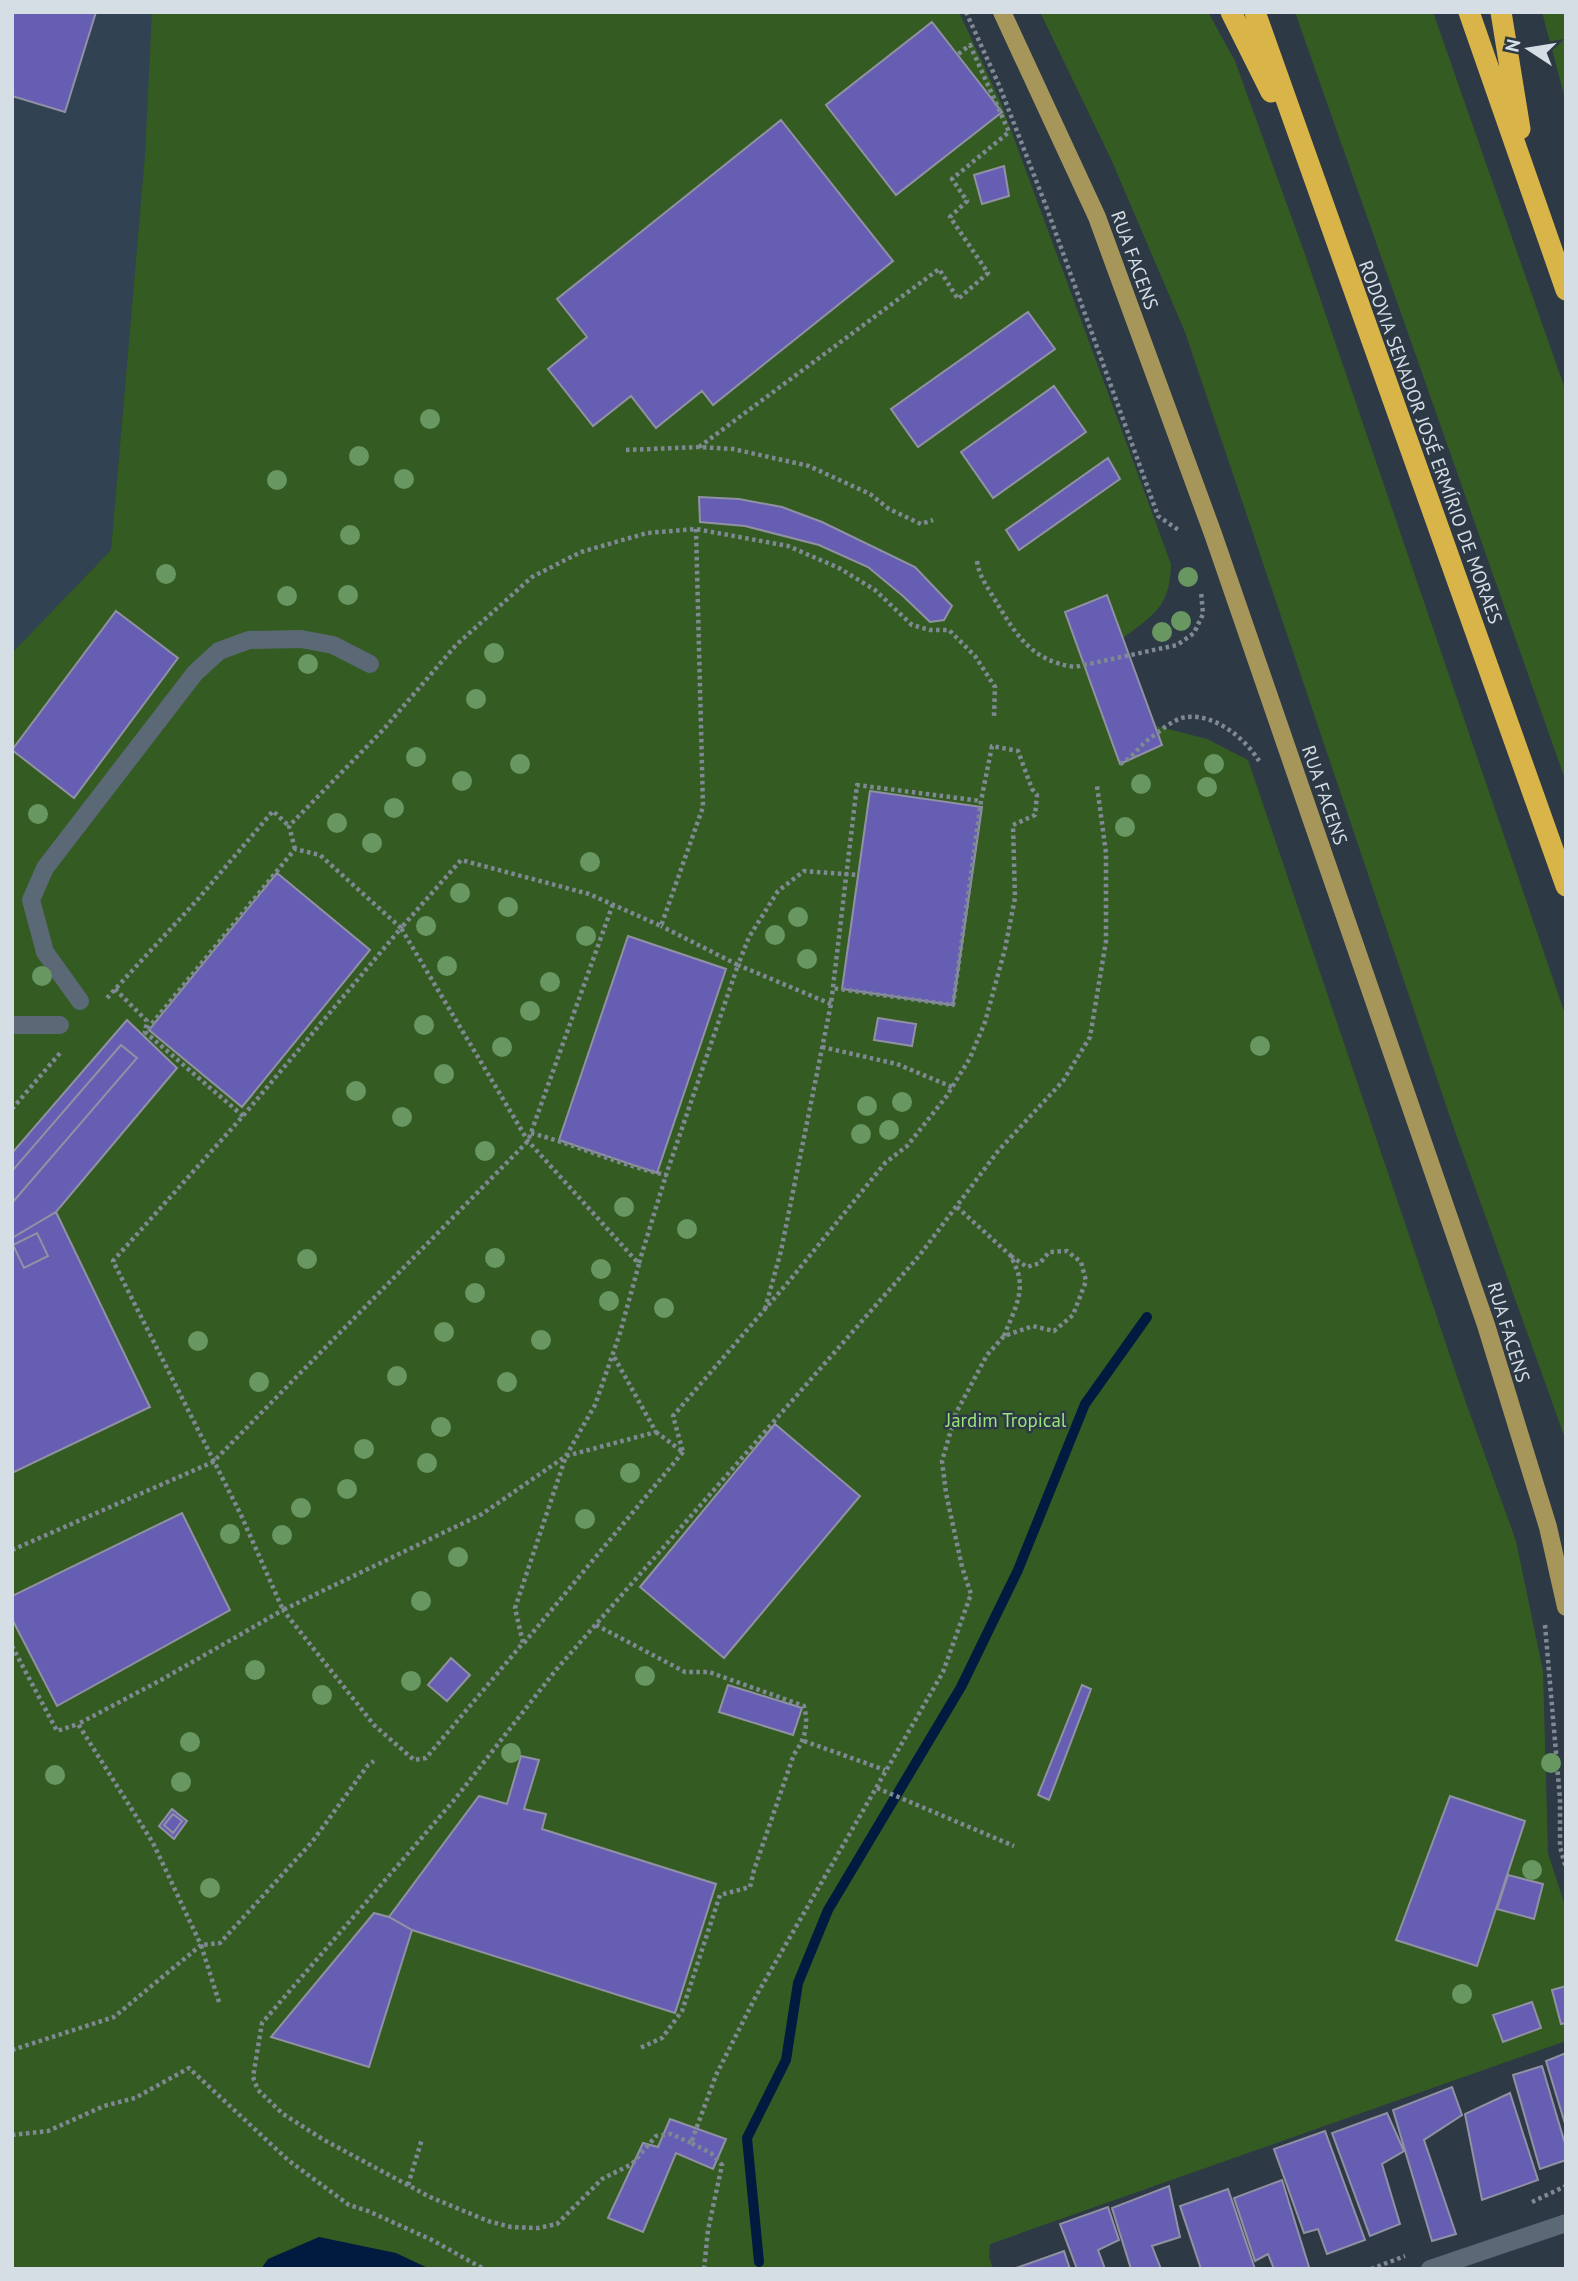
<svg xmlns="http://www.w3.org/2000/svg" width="1578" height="2281" viewBox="0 0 1578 2281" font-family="'PT Sans',sans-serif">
<rect width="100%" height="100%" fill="#2d3945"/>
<path fill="#314253" d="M 12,12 L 153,12 L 147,133 L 111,550 L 12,653 Z"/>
<path fill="#345c22" d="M 152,12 L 959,12 L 1001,103 L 1171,564 C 1170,606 1155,614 1123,638 L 1156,726 L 1207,739 L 1248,760 L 1466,1403 L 1516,1541 L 1543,1671 L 1548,1853 L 1566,1909 L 1566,2041 L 990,2244 L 989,2257 L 993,2269 L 12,2269 L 12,653 L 111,550 L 145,155 Z
M 1040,12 L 1208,12 L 1235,61 L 1307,260 L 1566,1017 L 1566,1441 L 1451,1120 L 1185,332 L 1111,159 Z
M 1295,12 L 1433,12 L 1566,392 L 1566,782 Z
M 1542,12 L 1566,12 L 1566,102 Z"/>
<path fill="#001b3f" d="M 319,2237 L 396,2253 L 430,2269 L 261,2269 L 268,2259 Z"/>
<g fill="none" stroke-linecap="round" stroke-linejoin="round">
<path stroke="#001b3f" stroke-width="10" d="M 759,2262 L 747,2138 L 786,2060 L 798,1983 L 828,1910 L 961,1687 L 1018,1570 L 1085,1404 L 1147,1317"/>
</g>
<path fill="#655eb2" stroke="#9191a4" stroke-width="2" d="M 12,12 L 96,12 L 65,112 L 12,96 Z
M 932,22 L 1002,112 L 896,195 L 826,105 Z
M 781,120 L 893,261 L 713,405 L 702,391 L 656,428 L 631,396 L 593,426 L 548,369 L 587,337 L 557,299 Z
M 1004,166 L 1009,196 L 982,204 L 974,175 Z
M 1028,312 L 1055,349 L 918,447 L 891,409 Z
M 1054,386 L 1086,432 L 993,498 L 961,452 Z
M 1108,458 L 1120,479 L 1019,550 L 1006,530 Z
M 699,497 L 739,499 L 782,507 L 822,522 L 915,567 L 952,606 L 944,620 L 930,622 L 903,596 L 868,567 L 819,545 L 745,526 L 700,522 Z
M 1107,595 L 1162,745 L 1120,764 L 1065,612 Z
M 116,611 L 178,658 L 74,798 L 12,750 Z
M 870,791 L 982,807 L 953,1005 L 842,989 Z
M 277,873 L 370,950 L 242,1107 L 149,1030 Z
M 628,936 L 726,969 L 657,1173 L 559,1140 Z
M 878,1018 L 916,1024 L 912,1046 L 874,1040 Z
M 127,1020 L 177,1068 L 56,1212 L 12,1238 L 12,1153 Z
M 121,1045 L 137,1058 L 12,1203 L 12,1171 Z
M 56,1212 L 150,1407 L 12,1473 L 12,1238 Z
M 37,1233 L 48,1256 L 24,1268 L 13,1245 Z
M 775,1424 L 860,1496 L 724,1658 L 640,1587 Z
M 182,1513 L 230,1610 L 57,1706 L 12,1619 L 12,1596 Z
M 451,1658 L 470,1675 L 447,1701 L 428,1685 Z
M 728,1685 L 802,1708 L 793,1735 L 719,1712 Z
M 1082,1685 L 1091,1689 L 1049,1800 L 1038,1795 Z
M 521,1756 L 539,1760 L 524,1809 L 546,1814 L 542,1829 L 716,1884 L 675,2013 L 412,1930 L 389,1917 L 479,1796 L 507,1804 Z
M 1450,1796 L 1525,1821 L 1477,1966 L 1396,1940 Z
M 172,1809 L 187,1821 L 174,1839 L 159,1826 Z
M 173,1814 L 182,1821 L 173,1833 L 164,1825 Z
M 1508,1875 L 1543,1884 L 1534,1919 L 1497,1909 Z
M 374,1913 L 389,1917 L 412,1930 L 369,2067 L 271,2037 Z
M 1566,1986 L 1566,2023 L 1561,2024 L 1552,1990 Z
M 1532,2002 L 1541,2028 L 1503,2042 L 1493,2015 Z
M 1566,2053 L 1566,2127 L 1546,2061 Z
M 1542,2066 L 1566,2147 L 1566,2160 L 1540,2169 L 1513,2075 Z
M 1452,2087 L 1462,2115 L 1424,2140 L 1456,2234 L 1432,2241 L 1393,2110 Z
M 1510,2093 L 1538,2180 L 1482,2200 L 1465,2114 Z
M 1387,2113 L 1404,2151 L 1382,2164 L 1400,2224 L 1370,2236 L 1332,2133 Z
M 670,2119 L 726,2139 L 713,2169 L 676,2153 L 643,2232 L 608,2218 L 643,2143 L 658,2147 Z
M 1325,2131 L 1365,2240 L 1327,2254 L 1318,2229 L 1304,2233 L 1274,2149 Z
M 1282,2180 L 1309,2267 L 1305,2269 L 1274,2269 L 1268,2254 L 1255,2261 L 1234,2198 Z
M 1169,2186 L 1180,2237 L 1152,2246 L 1161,2269 L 1131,2269 L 1112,2208 Z
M 1228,2189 L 1255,2269 L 1201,2269 L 1180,2206 Z
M 1108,2207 L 1119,2240 L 1098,2250 L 1105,2269 L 1077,2269 L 1060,2224 Z
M 1064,2251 L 1070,2269 L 1016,2269 L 1016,2268 Z"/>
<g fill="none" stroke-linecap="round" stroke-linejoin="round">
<path stroke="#7f8993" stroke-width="4.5" stroke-dasharray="3.5 3.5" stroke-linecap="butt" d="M 966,12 L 999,85 L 1046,206 L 1158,516 L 1180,531
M 699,447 L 939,269 L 958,299 L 988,273 L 950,217 L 967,201 L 952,179 L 1009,132 L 970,45 L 957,55
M 626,450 L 699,447 L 733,449 L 809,466 L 870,494 L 889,509 L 921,524 L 933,520
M 977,561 C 979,575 985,583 992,595 C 1014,631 1029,661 1075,667 L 1177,645 L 1194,633 L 1203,614 L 1201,591
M 1120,764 C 1133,758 1138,747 1149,739 C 1159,732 1174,718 1187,717 C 1215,714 1245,738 1259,761
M 295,849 L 289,826 L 383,730 L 456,645 L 532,577 L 581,552 L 647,533 L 696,529 L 788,546 L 839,568 L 875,590 L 912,625 L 930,630 L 949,630 L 975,656 L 995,687 L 994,717
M 115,989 L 147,1021 L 145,1032
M 107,998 L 199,898 L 273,811 L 289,826
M 831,1004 L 738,965 L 749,937 L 778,891 L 804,871 L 858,875
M 822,1047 L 897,1064 L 952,1087
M 12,1109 L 60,1053
M 243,1116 L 145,1032 L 295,849 L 320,855 L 401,928 L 243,1116 L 113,1261 L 241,1515 L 283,1610 L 482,1514 L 566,1456 L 595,1405 L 620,1333 L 639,1264 L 528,1141 L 401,928 L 461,860 L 589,894 L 661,926 L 703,807 L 696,529
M 531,1133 C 577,1145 619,1165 666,1175 L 738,965 L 661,926
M 957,1207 L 1011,1256
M 639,1263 L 666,1175
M 765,1309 L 781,1251 L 831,1004 L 857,785 L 981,801
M 656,1432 L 683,1452 L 673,1416 L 790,1280 L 885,1163 L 907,1146 L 946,1097 L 970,1058 L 985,1022 L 1005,949 L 1015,898 L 1013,825 L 1035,815 L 1037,795 L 1032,789 L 1018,751 L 992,746 L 981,801 L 953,1005 L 832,988
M 12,1550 L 213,1462 L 528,1141 L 613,904
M 596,1625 L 685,1672 L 709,1672 L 804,1706 C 809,1724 805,1740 794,1754 L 754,1870 L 750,1887 L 720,1895 L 682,2011 L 662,2038 L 640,2048
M 1545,1625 L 1560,1799 L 1560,1847 L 1566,1868
M 524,1643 L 683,1452
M 12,1646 L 57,1731 L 78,1724
M 804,1741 L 885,1770
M 877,1788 L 1014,1846
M 219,2002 L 201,1945 L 220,1943 L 312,1842 L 368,1765 L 374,1761
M 12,2050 L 114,2017 L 201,1945 L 153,1843 L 78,1724 L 161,1680 L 283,1610 L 374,1725 L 414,1760 L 426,1758 L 523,1643 L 515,1608 L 566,1456 L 656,1432 L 613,1355
M 12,2135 L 48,2131 L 104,2106 L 135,2098 L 189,2068 L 288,2160 L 349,2205 L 368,2211 L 432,2240 L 484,2269
M 691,2143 L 671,2134 L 656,2136 L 632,2164 L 602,2179 L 557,2224 L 538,2228 L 511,2227 L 488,2221 L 430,2197 L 324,2140 L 283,2114 L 258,2090 L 253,2077 L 262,2023 L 455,1799 L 555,1671 L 919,1256 L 998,1151 L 1063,1081 L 1090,1037 L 1106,941 L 1106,853 L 1097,786
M 408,2185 L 422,2139
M 1532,2202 L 1566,2186
M 704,2269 L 708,2230 L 722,2165 L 711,2153 L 691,2143 L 716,2075 L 756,1996 L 943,1672 L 971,1594 L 962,1567 L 946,1493 L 942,1461 L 956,1413 L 987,1355 L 1004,1336 L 1033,1326 L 1054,1331 L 1073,1315 L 1086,1281 L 1081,1262 L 1067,1251 L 1049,1252 L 1040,1263 L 1027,1267 L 1011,1256 C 1014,1263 1018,1271 1019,1277 C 1023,1298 1011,1317 1004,1336
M 1371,2269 L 1405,2256"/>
<path stroke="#5b6876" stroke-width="18" d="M 80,1001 L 45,952 L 31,900 L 45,868 L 195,673 L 219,651 L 249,640 L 301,639 L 333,645 L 370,664
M 12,1025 L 60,1025
M 1430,2269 L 1566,2223"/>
<path stroke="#a7965a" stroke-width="18" d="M 1002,12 L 1097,217 L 1213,534 L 1486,1325 L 1548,1527 L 1566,1607"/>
<path stroke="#d9b448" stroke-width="21" d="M 1231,12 L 1271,92
M 1255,12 L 1566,886
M 1469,12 L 1566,290
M 1501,12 L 1520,129"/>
</g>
<g fill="#689762">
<circle cx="430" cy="419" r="10"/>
<circle cx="359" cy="456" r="10"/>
<circle cx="404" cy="479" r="10"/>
<circle cx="277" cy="480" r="10"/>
<circle cx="350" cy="535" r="10"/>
<circle cx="166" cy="574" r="10"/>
<circle cx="1188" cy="577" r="10"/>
<circle cx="348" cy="595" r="10"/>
<circle cx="287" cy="596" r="10"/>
<circle cx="1181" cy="621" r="10"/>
<circle cx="1162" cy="632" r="10"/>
<circle cx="494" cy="653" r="10"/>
<circle cx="308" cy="664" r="10"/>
<circle cx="476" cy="699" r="10"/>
<circle cx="416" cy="757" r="10"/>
<circle cx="520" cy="764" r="10"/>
<circle cx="1214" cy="764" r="10"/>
<circle cx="462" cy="781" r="10"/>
<circle cx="1141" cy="784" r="10"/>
<circle cx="1207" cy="787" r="10"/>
<circle cx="394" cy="808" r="10"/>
<circle cx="38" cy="814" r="10"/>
<circle cx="337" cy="823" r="10"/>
<circle cx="1125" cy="827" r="10"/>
<circle cx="372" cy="843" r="10"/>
<circle cx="590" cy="862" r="10"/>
<circle cx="460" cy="893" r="10"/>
<circle cx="508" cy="907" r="10"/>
<circle cx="798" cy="917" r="10"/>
<circle cx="426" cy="926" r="10"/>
<circle cx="775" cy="935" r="10"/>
<circle cx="586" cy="936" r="10"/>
<circle cx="807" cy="959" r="10"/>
<circle cx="447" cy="966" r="10"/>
<circle cx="42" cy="976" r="10"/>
<circle cx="550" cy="982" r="10"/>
<circle cx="530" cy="1011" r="10"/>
<circle cx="424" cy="1025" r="10"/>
<circle cx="1260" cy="1046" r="10"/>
<circle cx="502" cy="1047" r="10"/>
<circle cx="444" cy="1074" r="10"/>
<circle cx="356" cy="1091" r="10"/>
<circle cx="902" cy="1102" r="10"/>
<circle cx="867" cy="1106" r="10"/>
<circle cx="402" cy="1117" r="10"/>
<circle cx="889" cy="1130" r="10"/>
<circle cx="861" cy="1134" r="10"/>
<circle cx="485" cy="1151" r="10"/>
<circle cx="624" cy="1207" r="10"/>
<circle cx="687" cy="1229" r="10"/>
<circle cx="495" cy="1258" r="10"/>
<circle cx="307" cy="1259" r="10"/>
<circle cx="601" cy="1269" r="10"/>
<circle cx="475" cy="1293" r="10"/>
<circle cx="609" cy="1301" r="10"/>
<circle cx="664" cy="1308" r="10"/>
<circle cx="444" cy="1332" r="10"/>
<circle cx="541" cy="1340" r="10"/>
<circle cx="198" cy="1341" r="10"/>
<circle cx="397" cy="1376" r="10"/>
<circle cx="259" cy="1382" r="10"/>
<circle cx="507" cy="1382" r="10"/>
<circle cx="441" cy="1427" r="10"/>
<circle cx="364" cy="1449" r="10"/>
<circle cx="427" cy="1463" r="10"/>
<circle cx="630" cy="1473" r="10"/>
<circle cx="347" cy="1489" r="10"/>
<circle cx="301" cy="1508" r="10"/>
<circle cx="585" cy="1519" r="10"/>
<circle cx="230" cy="1534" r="10"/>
<circle cx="282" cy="1535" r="10"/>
<circle cx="458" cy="1557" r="10"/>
<circle cx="421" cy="1601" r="10"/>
<circle cx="255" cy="1670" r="10"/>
<circle cx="645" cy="1676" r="10"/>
<circle cx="411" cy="1681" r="10"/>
<circle cx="322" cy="1695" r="10"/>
<circle cx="190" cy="1742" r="10"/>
<circle cx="511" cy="1753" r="10"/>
<circle cx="1551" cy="1763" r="10"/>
<circle cx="55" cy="1775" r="10"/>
<circle cx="181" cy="1782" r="10"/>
<circle cx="1532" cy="1870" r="10"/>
<circle cx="210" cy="1888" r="10"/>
<circle cx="1462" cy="1994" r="10"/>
</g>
<g text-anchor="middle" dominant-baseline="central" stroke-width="5" stroke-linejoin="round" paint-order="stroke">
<g font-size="19" fill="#d5dde5" stroke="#2d3945">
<text transform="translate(1135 260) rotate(70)">RUA FACENS</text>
<text transform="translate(1431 442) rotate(70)">RODOVIA SENADOR JOSÉ ERMÍRIO DE MORAES</text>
<text transform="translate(1325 795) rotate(71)">RUA FACENS</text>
<text transform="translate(1509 1332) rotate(73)">RUA FACENS</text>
</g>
<g font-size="19" fill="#99e479" stroke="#2d3945">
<text x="1006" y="1420">Jardim Tropical</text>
</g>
</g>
<rect width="1578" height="2281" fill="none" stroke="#d5dde5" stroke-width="28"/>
<g transform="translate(1529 49) rotate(282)" stroke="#2d3945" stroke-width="5" paint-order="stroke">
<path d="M0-5L12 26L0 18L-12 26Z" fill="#d5dde5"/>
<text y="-10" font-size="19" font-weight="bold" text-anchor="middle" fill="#d5dde5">N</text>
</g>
</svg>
